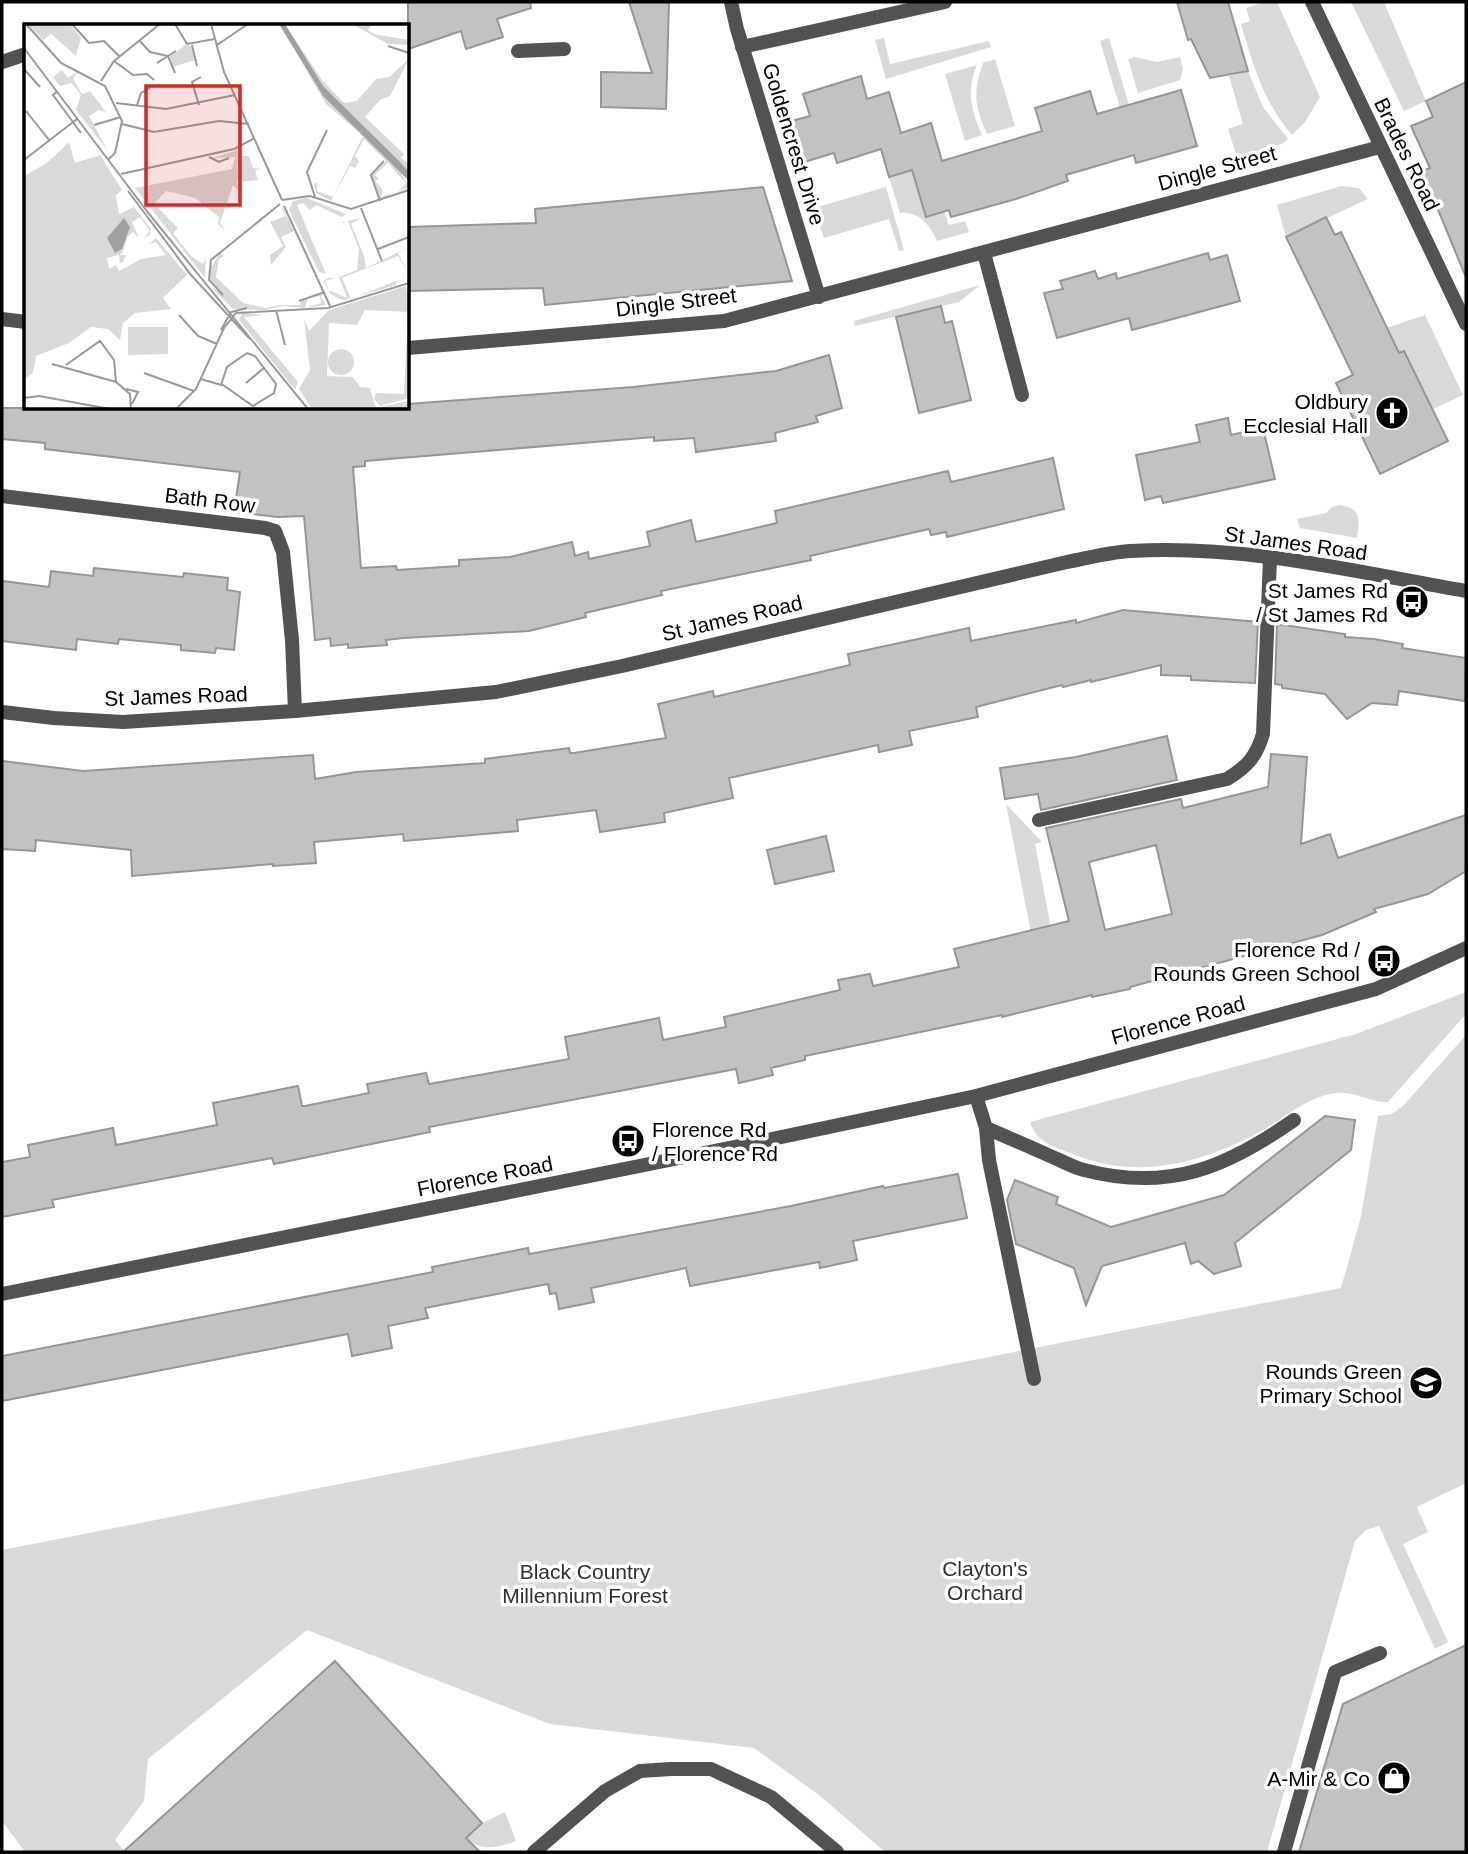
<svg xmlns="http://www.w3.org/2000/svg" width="1468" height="1854" viewBox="0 0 1468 1854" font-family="Helvetica,sans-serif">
<rect width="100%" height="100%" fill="#fff"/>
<path fill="#d9d9d9" d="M 1266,2 L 1277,2 L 1320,97 L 1305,122 L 1292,135 C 1264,103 1253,65 1241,24 L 1250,21 L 1246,8 Z
M 1351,2 L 1384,2 L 1426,101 L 1404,111 Z
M 884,38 L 890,64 L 989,41 L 991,47 L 886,79 L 875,40 Z
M 1109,38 L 1129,105 L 1120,108 L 1100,41 Z
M 1135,57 L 1157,62 L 1180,57 L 1183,69 L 1180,80 L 1138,93 L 1128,59 Z
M 995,59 L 1015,126 L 987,134 C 974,105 973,92 983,63 Z
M 977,65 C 966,90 971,110 982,135 L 965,141 L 945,74 Z
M 1248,71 L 1263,107 L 1288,139 L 1282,144 L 1237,157 L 1228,129 L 1243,124 L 1229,76 Z
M 912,170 L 944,211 L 949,225 L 965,221 L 969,232 L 937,241 C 931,226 918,210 900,213 L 889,177 Z
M 1341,186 L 1359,188 L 1368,199 L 1286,237 L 1277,205 Z
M 886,187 L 904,250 L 899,251 L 889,219 L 824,238 L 814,208 Z
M 980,285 L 959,302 L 855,326 L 854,321 Z
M 1425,315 L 1463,395 L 1433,409 L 1404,351 L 1381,361 L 1368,334 Z
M 1340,505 C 1361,508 1360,519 1357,538 L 1300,528 L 1297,519 L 1326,513 L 1332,507 Z
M 1006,804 L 1042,842 L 1035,844 L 1057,960 L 1036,959 Z
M 1466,992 L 1466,1014 L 1388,1102 C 1366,1103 1354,1087 1326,1095 C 1303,1101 1285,1117 1265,1129 C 1206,1162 1140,1181 1075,1155 C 1054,1146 1037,1144 1030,1122 L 1356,1034 Z
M 1466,1035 L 1466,1483 L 1417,1507 L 1428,1532 L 1403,1544 L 1448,1642 L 1435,1649 L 1379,1526 L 1366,1530 L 1355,1541 L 1267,1852 L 885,1852 L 819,1795 L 754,1748 L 550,1724 L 307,1630 L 148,1759 L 144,1801 L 115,1840 L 125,1852 L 25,1852 L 2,1821 L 2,1550 L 1341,1288 L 1361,1216 L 1378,1116 L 1392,1114 L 1403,1106 Z
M 505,1812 L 516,1841 C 499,1847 480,1853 466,1837 L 482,1823 Z"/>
<path fill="#c2c2c2" stroke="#969696" stroke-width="2" fill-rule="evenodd" d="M 408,2 L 530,2 L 531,8 L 497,19 L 503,37 L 466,49 L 461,31 L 408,49 Z
M 629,2 L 669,2 L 666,109 L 601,107 L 601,72 L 652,73 Z
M 1177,2 L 1228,2 L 1248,71 L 1210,78 L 1191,39 L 1188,40 Z
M 861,76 L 867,99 L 889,92 L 901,133 L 931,123 L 942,161 L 1042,131 L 1035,108 L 1090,91 L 1097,114 L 1181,90 L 1197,146 L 1136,163 L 1134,155 L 1066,175 L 1068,181 L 1016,199 L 951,217 L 949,210 L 926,217 L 912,170 L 889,177 L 881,149 L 837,163 L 834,153 L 801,163 L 788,122 L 810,116 L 803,94 Z
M 1466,82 L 1466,275 L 1465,275 L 1434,200 L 1420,172 L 1430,168 L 1411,126 L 1433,117 L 1426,101 Z
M 763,187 L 792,281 L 545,305 L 543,288 L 408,291 L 408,227 L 536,223 L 535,209 Z
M 1326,217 L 1335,235 L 1341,232 L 1399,353 L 1404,351 L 1448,441 L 1380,474 L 1336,383 L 1353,375 L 1286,237 Z
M 1208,253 L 1210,260 L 1227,255 L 1240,301 L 1132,330 L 1129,318 L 1057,338 L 1044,293 L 1063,289 L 1060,281 L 1095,271 L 1098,279 L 1116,273 L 1117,279 Z
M 941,306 L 945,323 L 952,321 L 971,400 L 919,413 L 896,317 Z
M 829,355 L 842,408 L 816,416 L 818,422 L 775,433 L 776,441 L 696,452 L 694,438 L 654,441 L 654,437 L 365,461 L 365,466 L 353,467 L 361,568 L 396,566 L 397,570 L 459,566 L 459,560 L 510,557 L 572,542 L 575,556 L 588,552 L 589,559 L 650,546 L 647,532 L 691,520 L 696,542 L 777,523 L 775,511 L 948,471 L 951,482 L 1053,458 L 1064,509 L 947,537 L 946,532 L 931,535 L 929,529 L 810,556 L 811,560 L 661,591 L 662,595 L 585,613 L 586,617 L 529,631 L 403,638 L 386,640 L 387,645 L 348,648 L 348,644 L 331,646 L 330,638 L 315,640 L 304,516 L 278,517 L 234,512 L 240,472 L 45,449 L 45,443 L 2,439 L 2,408 L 408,408 L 408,404 L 633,387 L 776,371 Z
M 1228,418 L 1231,435 L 1263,428 L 1275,479 L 1163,503 L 1161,496 L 1145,500 L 1136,455 L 1200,442 L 1196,425 Z
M 94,568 L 183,577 L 184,573 L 228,578 L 227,590 L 240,592 L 234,650 L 216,648 L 215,653 L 181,650 L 181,645 L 119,639 L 118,644 L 77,639 L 76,650 L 2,641 L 2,581 L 49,587 L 51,571 L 93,576 Z
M 1123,610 L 1258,622 L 1255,683 L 1191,680 L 1191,676 L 1161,675 L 1161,665 L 1091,682 L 1091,680 L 1063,687 L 1062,685 L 976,707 L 978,717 L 909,731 L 912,745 L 879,752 L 878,745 L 729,778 L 733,798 L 664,813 L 665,822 L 600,832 L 596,810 L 517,820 L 518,831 L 404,841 L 403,834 L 314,842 L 316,863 L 273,866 L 273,864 L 132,876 L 131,850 L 36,840 L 35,851 L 2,849 L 2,761 L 83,771 L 313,755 L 315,779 L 356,772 L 485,763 L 485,759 L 569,748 L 570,753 L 574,753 L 666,738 L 658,704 L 713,691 L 714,697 L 850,665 L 848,654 L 969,628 L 971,641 L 1076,620 L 1076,623 Z
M 1277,624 L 1345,634 L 1345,637 L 1374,639 L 1403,644 L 1402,648 L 1466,658 L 1465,701 L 1399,691 L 1397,705 L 1372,703 L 1347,719 L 1325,694 L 1282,688 L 1282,685 L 1275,684 Z
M 1167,736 L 1177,780 L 1041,810 L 1038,794 L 1005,799 L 1000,768 L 1076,757 Z
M 1271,754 L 1307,757 L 1301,844 L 1330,834 L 1338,858 L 1466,815 L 1466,871 L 1428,894 L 1374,909 L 1376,912 L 1322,935 L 1130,987 L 1130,989 L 1092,997 L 1092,995 L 1002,1017 L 1002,1015 L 805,1056 L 805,1060 L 771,1068 L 773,1075 L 739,1083 L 736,1069 L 429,1127 L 430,1132 L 274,1164 L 272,1158 L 52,1200 L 54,1207 L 2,1217 L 2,1162 L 30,1157 L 28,1145 L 113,1128 L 116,1145 L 217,1125 L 213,1103 L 298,1086 L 302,1106 L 305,1106 L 369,1093 L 367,1084 L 426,1073 L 429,1084 L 569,1059 L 565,1037 L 659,1018 L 663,1040 L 726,1027 L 724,1017 L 840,990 L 838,980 L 870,974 L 873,986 L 959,967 L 954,949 L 1069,921 L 1046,828 L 1181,799 L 1183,808 L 1268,787 ZM 1156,845 L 1172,914 L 1105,930 L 1089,862 Z
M 826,836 L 834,871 L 775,884 L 767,850 Z
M 1325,1116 L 1355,1120 L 1351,1150 L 1235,1243 L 1241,1266 L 1214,1274 L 1198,1261 L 1191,1264 L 1185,1243 L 1102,1266 L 1086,1305 L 1074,1268 L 1016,1244 L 1007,1200 L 1015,1180 L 1058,1197 L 1056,1204 L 1111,1227 L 1224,1195 Z
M 958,1174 L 967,1218 L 853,1241 L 857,1260 L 820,1268 L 819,1262 L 690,1286 L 686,1268 L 591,1288 L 594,1302 L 559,1309 L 556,1293 L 550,1294 L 548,1284 L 425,1308 L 428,1318 L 388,1326 L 392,1348 L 352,1356 L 348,1334 L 2,1401 L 2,1356 L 433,1272 L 432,1267 L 528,1248 L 529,1254 L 791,1206 L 883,1186 L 884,1188 Z
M 1466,1645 L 1466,1852 L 1299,1852 L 1343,1704 Z
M 335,1661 L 482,1823 L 466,1838 L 480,1852 L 123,1852 Z"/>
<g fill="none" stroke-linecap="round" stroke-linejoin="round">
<path stroke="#525252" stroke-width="14" d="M 742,47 L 945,2
M 518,51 L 564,49
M 2,496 L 265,528 L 275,531 L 283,552 L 292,640 L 295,711
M 1039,820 L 1227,779 C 1247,767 1256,757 1263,734 L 1270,558
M 986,1128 L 989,1160 L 1034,1379
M 534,1852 L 605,1791 L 640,1771 L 671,1769 L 711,1769 L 771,1797 L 837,1852
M 1284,1852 L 1335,1672 L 1380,1653"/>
<path stroke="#525252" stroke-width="14" d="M 731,2 L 737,29 L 819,297
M 2,62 L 26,54
M 984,253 L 1022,395
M 2,319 L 26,322
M 408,348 L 724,321 L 1380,147
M 2,712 L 54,718 L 123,722 L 295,711 L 496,692 L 622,666 L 1067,562 C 1088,558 1110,552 1131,551 C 1243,544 1356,572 1466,591
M 976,1096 L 986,1128 C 1007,1137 1028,1146 1050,1156 C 1061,1160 1072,1167 1084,1170 C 1168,1192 1226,1168 1294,1120
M 2,1294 L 739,1146 L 976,1096 L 1376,989 L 1466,948"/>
<path stroke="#525252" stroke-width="14" d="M 1312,2 L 1466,324"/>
</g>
<defs>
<symbol id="church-disc" viewBox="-11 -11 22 22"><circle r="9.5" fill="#000" stroke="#fff"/><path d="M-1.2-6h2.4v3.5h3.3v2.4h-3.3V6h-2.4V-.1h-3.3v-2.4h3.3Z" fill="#fff"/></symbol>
<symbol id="bus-disc" viewBox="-11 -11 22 22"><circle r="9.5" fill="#000" stroke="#fff"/><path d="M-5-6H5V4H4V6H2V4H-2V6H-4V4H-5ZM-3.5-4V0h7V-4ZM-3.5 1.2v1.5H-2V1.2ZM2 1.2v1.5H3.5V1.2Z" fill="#fff"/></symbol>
<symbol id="school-disc" viewBox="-11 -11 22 22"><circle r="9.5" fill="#000" stroke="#fff"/><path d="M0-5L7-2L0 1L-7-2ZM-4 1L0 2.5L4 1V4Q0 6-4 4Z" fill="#fff"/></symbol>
<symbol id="shop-disc" viewBox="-11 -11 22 22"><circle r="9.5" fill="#000" stroke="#fff"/><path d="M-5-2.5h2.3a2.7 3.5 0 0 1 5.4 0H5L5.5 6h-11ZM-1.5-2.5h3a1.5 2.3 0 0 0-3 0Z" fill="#fff"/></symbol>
</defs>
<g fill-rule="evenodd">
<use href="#church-disc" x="1373" y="394" width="38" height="38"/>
<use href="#bus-disc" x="1393" y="583" width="38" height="38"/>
<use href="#bus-disc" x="1365" y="942" width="38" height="38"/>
<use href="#bus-disc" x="609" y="1122" width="38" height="38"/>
<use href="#school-disc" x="1407" y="1364" width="38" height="38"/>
<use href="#shop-disc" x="1375" y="1759" width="38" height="38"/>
</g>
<g text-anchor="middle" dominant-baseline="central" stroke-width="7" stroke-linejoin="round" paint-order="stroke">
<g font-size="21" fill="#000" stroke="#fff">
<text transform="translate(794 144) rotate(73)">Goldencrest Drive</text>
<text transform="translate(1407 154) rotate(64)">Brades Road</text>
<text transform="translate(1217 168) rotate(-15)">Dingle Street</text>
<text transform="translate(676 302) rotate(-7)">Dingle Street</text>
<text transform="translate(210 500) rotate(7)">Bath Row</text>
<text transform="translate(1296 543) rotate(8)">St James Road</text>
<text transform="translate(732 618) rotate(-13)">St James Road</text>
<text transform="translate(176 696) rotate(-2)">St James Road</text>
<text transform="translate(1178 1020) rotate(-15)">Florence Road</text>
<text transform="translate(485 1176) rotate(-11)">Florence Road</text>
</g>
<g font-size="21" fill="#000" stroke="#fff" text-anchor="end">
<text x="1368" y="401">Oldbury<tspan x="1368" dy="24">Ecclesial Hall</tspan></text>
<text x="1388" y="590">St James Rd<tspan x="1388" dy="24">/ St James Rd</tspan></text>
<text x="1360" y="949">Florence Rd /<tspan x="1360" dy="24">Rounds Green School</tspan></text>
<text x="652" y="1129" text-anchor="start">Florence Rd<tspan x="652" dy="24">/ Florence Rd</tspan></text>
<text x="1402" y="1371">Rounds Green<tspan x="1402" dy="24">Primary School</tspan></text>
<text x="1370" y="1778">A-Mir &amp; Co</text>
</g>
<g font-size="21" fill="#303030" stroke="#fff">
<text x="985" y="1568">Clayton's<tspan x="985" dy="24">Orchard</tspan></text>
<text x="585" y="1571">Black Country<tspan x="585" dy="24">Millennium Forest</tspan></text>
</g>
</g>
<g transform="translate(24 24)">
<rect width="385" height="385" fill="#fff"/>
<path d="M 4,0 L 46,0 L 57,14 L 52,32 L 27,10 L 19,16 ZM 261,0 L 298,56 L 320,79 L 333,77 L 352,55 L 365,53 L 385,35 L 366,72 L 356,76 L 341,93 L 380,130 L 377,134 L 385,140 L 385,148 L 299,62 ZM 328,0 L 348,0 L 344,6 L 350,10 L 385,16 L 385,21 L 364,20 ZM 0,18 L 29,53 L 38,46 L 44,54 L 54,47 L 49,55 L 58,70 L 66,67 L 82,88 L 74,86 L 65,92 L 84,127 L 52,86 L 57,71 L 51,63 L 47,59 L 36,62 ZM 161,21 L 167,22 L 171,36 L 149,43 L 146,33 ZM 269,24 L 299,72 L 374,144 L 385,163 L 374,168 L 382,159 L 364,139 L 351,151 L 355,155 L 351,157 L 359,166 L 357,173 L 371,168 L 357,175 L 355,173 L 348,152 L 362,137 L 340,115 L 331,132 L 335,137 L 331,144 L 326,142 L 307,177 L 292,169 L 290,160 L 293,158 L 293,167 L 309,173 L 339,112 L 302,80 ZM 45,118 L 51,139 L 76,131 L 98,166 L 92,171 L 95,190 L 110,183 L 127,205 L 126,211 L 120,214 L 126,207 L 116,193 L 108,198 L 115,214 L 109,208 L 104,212 L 98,230 L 83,234 L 85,245 L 96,239 L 95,231 L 102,231 L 99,238 L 92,241 L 95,247 L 117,235 L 142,231 L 132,218 L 125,220 L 132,214 L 163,251 L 139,274 L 147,285 L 111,289 L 99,299 L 96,316 L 84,305 L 67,303 L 45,319 L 12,332 L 9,349 L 0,355 L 0,152 L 23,139 ZM 217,125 L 217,132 L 225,132 L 229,144 L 238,145 L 231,146 L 234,156 L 213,158 L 215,167 L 209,161 L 196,199 L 202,207 L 194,200 L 195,193 L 171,174 L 142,167 L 130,180 L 154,204 L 149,209 L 167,232 L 179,240 L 182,234 L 181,254 L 111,164 L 208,145 L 211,133 L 188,134 ZM 283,174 L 322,190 L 318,193 L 292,181 L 286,186 L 279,179 L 273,181 L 302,250 L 295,248 L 265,186 L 269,177 ZM 259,184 L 270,207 L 257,213 L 262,223 L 247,241 L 246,231 L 259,222 L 246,198 L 262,192 L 258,185 L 248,191 ZM 337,194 L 327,200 L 340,232 L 342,244 L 385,223 L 374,229 L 385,250 L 374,232 L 318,254 L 327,275 L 374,256 L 372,261 L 321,276 L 315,275 L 307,270 L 299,257 L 304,254 L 311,254 L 301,257 L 305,266 L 323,274 L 315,253 L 333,246 L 335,225 L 324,197 L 318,199 L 321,210 L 318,198 ZM 196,229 L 200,232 L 195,235 L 192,253 L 219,279 L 242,284 L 256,281 L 276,281 L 278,277 L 284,275 L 281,284 L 297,279 L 296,272 L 292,273 L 296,270 L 302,281 L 281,284 L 259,282 L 241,286 L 209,285 L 186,262 L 200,271 L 187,258 L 184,248 ZM 382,262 L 385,276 L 385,374 L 356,382 L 350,375 L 352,369 L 380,370 L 384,288 L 341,286 L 333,301 L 305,299 L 303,352 L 329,353 L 336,363 L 346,364 L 352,384 L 385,377 L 385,385 L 288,385 L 275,365 L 286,346 L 280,295 L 285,307 L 305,286 ZM 218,289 L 242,291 L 220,293 L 274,358 L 271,366 L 215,296 ZM 104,303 L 144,303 L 144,330 L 104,331 ZM304 338a13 13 0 1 1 26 0a13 13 0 1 1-26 0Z" fill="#d9d9d9"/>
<path d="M 255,0 L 261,0 L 299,62 L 374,136 L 385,148 L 385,157 L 299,72 ZM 100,194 L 106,203 L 98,225 L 91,229 L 83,214 Z" fill="#a0a0a0"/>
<path fill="none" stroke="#999" stroke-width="2" d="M 2,0 L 37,39 L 81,62 L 98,97 L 91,129 L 85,135M 48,0 L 65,19 L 80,17 L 95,32M 151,0 L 163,20 L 191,15M 187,0 L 200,48 L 258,176M 115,16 L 126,28 L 144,32 L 151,49M 168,21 L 173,42M 193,21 L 224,0M 364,22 L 385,29M 0,24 L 125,190 L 284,385M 90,37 L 109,51 L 123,50 L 130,56M 133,39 L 152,27M 0,45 L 16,63M 77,57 L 90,37 L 136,0M 33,68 L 29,71 L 57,109M 92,79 L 142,85 L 211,71M 113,81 L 117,69 L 126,64M 175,81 L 168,58 L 177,53M 2,87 L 25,116M 98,100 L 130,108 L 195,97 L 225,100M 70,101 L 97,93M 185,133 L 195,138 L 205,134M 0,136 L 53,95M 97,150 L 210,125 L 231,114M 104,167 L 167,251 L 226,315M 291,173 L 283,148 L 303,106M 258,176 L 286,172 L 327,185 L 385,166M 356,177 L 347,151 L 360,137M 260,182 L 306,282M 337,184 L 358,237M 354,225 L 385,213M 199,271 L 185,256 L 187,236 L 256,180M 275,277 L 301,268M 252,286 L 261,321M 155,291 L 174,312 L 193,320M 197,306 L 207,288 L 223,284M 28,340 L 92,358 L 106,370 L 107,385M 42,341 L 76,317 L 90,336 L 92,358M 120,349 L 170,367M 177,355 L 197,361 L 199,361 L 229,382 L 250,369 L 252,360 L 231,332 L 223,329 L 203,343 L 197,361M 222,359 L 240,344M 102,365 L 114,368 L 108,380M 0,374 L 15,372 L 86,385M 152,385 L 172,365 L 200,304 L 212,289 L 304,284 L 385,259"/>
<path fill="#d62828" fill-opacity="0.15" stroke="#d62828" stroke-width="3.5" d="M 122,62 L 216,62 L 216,181 L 122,181 Z"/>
<rect width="385" height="385" fill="none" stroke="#000" stroke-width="3.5"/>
</g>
<rect width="1468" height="1854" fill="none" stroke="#000000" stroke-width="7"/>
</svg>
